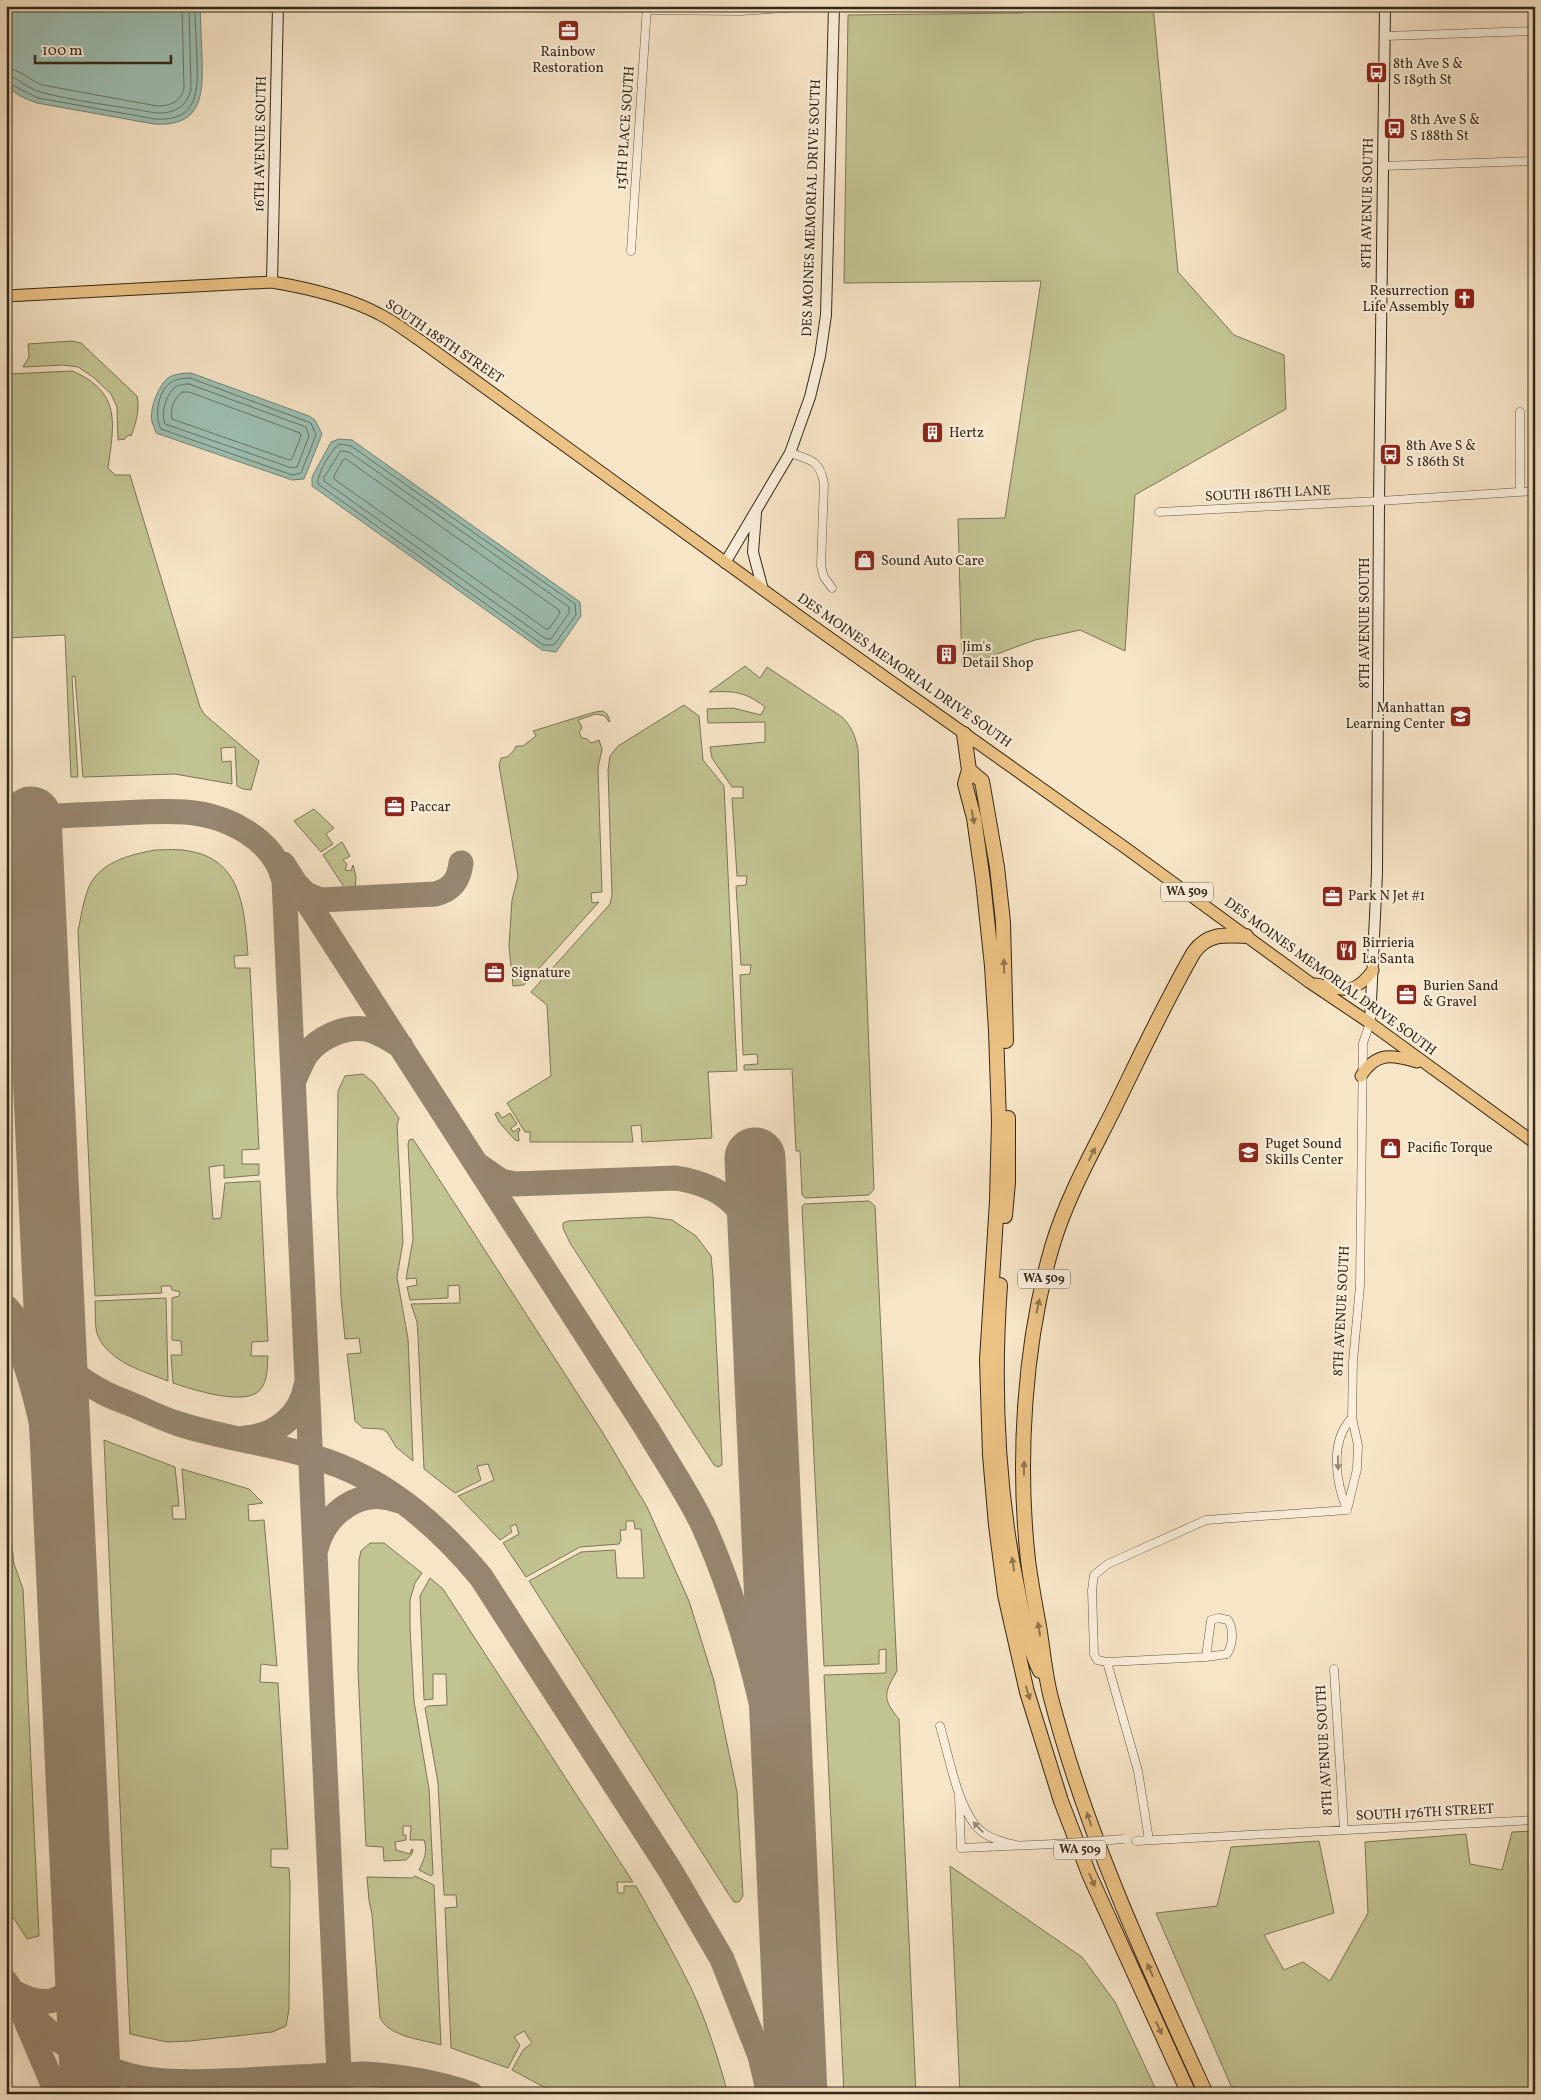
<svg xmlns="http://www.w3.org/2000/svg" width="1541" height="2100" viewBox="0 0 1541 2100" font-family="Vollkorn,serif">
<rect width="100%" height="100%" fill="#f7e5c7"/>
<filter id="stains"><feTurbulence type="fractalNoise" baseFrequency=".004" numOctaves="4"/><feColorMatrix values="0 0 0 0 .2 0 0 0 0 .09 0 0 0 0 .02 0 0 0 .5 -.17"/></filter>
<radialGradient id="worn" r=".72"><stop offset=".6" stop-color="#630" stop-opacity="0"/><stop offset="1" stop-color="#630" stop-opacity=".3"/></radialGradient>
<path fill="#c2c392" stroke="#7b7654" d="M 1021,6 L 1153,6 L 1178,272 L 1234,335 L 1284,355 L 1286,409 L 1135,495 L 1125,651 L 1080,630 L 1035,640 L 962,667 L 958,519 L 1005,518 L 1041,281 L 844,283 L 848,15 L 1023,13 Z
M 72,341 L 81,343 L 137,396 C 140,410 136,423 131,436 L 128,435 L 125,439 L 118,440 L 117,407 L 111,394 L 93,377 L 78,367 L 63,365 L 23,367 L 29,357 L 28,344 Z
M 6,367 L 8,367 L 9,374 L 72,371 C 122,392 114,424 108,468 L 115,475 L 130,475 L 200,707 L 204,714 L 259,761 L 251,790 L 243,789 L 237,786 L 235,747 L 221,748 L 222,762 L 231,761 L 232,784 L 175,774 L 83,777 L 75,676 L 72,677 L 78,777 L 71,777 L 65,635 L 6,638 Z
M 745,666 L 760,678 L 767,667 L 842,717 C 852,727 855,736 858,749 L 874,1189 L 869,1195 L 805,1198 L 802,1195 L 800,1151 L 796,1151 L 792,1069 L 744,1070 L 744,1065 L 758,1064 L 757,1054 L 743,1055 L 740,975 L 750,974 L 751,965 L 741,965 L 736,886 L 746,885 L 747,876 L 737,876 L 732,798 L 743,798 L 743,787 L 732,787 L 712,758 L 710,747 L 765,742 L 765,722 L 708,723 L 707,709 L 733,708 L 761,715 L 765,707 C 744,691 734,691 709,692 Z
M 684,705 L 699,716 L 703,760 L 724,786 L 737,1071 L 708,1072 L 712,1138 L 642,1142 L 641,1125 L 631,1126 L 633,1142 L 530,1142 L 530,1132 L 525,1132 L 507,1103 L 551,1076 L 547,1005 L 531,992 L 610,904 L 612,895 L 608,770 L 610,756 L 618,746 Z
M 603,711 L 607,714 L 610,721 L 609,722 L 605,716 L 596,714 L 578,720 L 582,727 L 579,733 L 582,738 L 587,739 L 591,743 L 599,740 L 602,749 L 598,768 L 602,892 L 591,893 L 592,903 L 599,902 L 524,985 L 513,986 L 509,946 L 512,900 L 518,876 L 499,765 L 501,758 C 508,758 513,753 516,746 L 523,746 L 536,736 L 533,731 L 595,712 Z
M 314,809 L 334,828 L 326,834 L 333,844 L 321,852 L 294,821 Z
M 342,842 L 350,856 L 343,860 L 347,864 L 345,870 L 351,871 L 353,865 L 356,877 L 355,890 L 346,890 L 323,855 Z
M 155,850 C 164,850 173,849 182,850 C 242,856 244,907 248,955 L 234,956 L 235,968 L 250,968 L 259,1149 L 242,1150 L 242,1164 L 259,1164 L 259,1175 L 224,1178 L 224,1165 L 209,1167 L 213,1219 L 221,1218 L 225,1183 L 260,1181 L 268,1341 L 252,1342 L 251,1356 L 268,1356 C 267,1368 268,1381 260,1390 C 245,1407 191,1389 173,1383 L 171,1355 L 182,1355 L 181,1341 L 172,1340 L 172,1298 L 179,1296 L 180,1292 L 172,1290 L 171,1286 L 161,1286 L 162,1293 L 95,1296 L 78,931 C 81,917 83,902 88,889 C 99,862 129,855 155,850 Z
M 363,1074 L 374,1083 L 399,1118 L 397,1125 L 403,1242 L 397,1277 L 408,1339 L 413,1461 L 396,1447 L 387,1432 L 382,1429 L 363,1428 L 355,1421 L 347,1354 L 361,1353 L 359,1338 L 345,1339 L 341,1298 L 337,1194 L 338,1091 L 345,1076 Z
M 498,1112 L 502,1118 L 510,1113 L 517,1124 L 511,1128 L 513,1132 L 519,1128 L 520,1131 L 518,1132 L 519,1141 L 515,1140 L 499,1122 L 495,1114 Z
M 413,1139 L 603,1433 L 647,1507 L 689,1601 L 714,1681 L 737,1792 L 743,1896 L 739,1902 L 734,1902 L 731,1898 L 529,1581 L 581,1552 L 615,1550 L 617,1578 L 644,1578 L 641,1529 L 635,1529 L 634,1521 L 626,1521 L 626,1530 L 620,1530 L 621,1540 L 619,1544 L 580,1547 L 526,1577 L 503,1543 L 519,1534 L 516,1524 L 510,1527 L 512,1532 L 500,1540 L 458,1496 L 494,1480 L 488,1464 L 477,1466 L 481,1480 L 455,1493 L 424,1469 L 418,1336 L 417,1322 L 411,1304 L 460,1303 L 459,1285 L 448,1286 L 448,1298 L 410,1300 L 407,1287 L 417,1285 L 416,1278 L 406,1279 L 413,1239 L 408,1144 L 409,1140 Z
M 869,1201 L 875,1206 L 897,1671 C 884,1693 882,1699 899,1719 L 916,2094 L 844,2094 L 824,1675 L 886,1673 L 886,1649 L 879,1650 L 879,1664 L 824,1666 L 802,1207 L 804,1204 Z
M 649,1217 L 672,1220 L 696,1236 L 711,1256 L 713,1276 L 722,1460 L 722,1465 L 718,1467 L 714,1465 L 570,1243 L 563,1228 L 563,1223 L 568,1221 Z
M 166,1298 L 168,1381 C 145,1372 109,1362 98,1336 C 94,1327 96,1312 95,1301 Z
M 104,1440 L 175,1467 L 179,1506 L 172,1506 L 173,1519 L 186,1519 L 182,1469 L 249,1489 L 263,1503 L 248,1505 L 249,1521 L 264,1520 L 277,1666 L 261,1664 L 260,1682 L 278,1683 L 288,1849 L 271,1849 L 271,1867 L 289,1868 L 290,1883 L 289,2009 L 286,2026 L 272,2032 L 190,2041 L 167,2042 L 130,2034 Z
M 6,1490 L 14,1564 L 23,1589 L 39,1936 L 27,1939 L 6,1906 Z
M 370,1543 L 384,1543 L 422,1573 L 415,1583 L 410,1600 L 410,1628 L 414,1701 L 429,1789 L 433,1874 L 431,1876 L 419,1870 C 424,1859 428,1852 424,1840 L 410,1840 L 411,1826 L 403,1826 L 403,1835 L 406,1835 L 406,1840 L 395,1842 L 396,1850 L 410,1854 L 411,1850 L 413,1849 L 412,1854 L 406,1860 L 384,1861 L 383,1847 L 366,1846 L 358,1670 L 359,1560 L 361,1551 Z
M 430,1578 L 443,1589 L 633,1882 L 617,1882 L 618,1893 L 624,1893 L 624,1886 L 636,1886 C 655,1920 674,1953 691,1988 C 707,2022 718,2058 728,2094 L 557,2094 L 512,2070 L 523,2050 L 532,2043 L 524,2031 L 514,2037 L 520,2045 L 508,2068 L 451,2048 L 445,1908 L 457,1907 L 456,1895 L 444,1895 L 438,1783 L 425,1708 L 428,1706 L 447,1705 L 446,1674 L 433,1674 L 433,1699 L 424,1700 L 420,1596 Z
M 1535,1831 L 1535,2094 L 1247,2094 L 1231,2086 L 1156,1913 L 1217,1906 L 1231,1847 L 1319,1841 L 1334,1913 L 1264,1935 L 1284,1970 L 1303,1962 L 1330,1981 L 1368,1913 L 1365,1842 L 1466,1834 L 1470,1864 L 1502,1870 L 1512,1832 Z
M 950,1866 L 1082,1957 L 1115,2002 L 1158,2094 L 960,2094 Z
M 415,1876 L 434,1885 L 441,2045 C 421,2039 388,2037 380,2017 L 372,1914 L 369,1900 L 367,1877 L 413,1878 Z"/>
<path fill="#9dbfb3" stroke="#738375" d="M 6,6 L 200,6 C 201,23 201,40 202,57 C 203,94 203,127 154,124 L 37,103 C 25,99 13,94 6,83 Z
M 191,373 L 309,416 L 315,420 L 322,434 L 304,479 L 292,480 L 156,433 C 155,429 153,425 152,422 C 149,410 158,386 168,378 C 174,374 183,373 191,373 Z
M 339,439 L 352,440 L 580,602 L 581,616 L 556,652 L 542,650 L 312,486 L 312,477 L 331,442 Z"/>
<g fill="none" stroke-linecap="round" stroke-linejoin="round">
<path stroke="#687465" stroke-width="1" d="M 6,68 C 20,69 29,80 42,85 L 157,106 C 170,106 181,102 184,88 L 182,6
M 6,75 C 16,76 28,89 40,92 C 78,102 118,106 156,113 C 174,114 187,107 191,89 L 189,6
M 6,82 L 38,98 L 155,119 C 199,122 198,90 197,57 C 196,40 195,23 195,6
M 190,378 L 311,423 L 316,435 L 301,473 L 292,475 L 161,429 C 154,416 158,392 170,383 C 176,379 183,378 190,378 Z
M 189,384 L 306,427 L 309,436 L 297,467 L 292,468 L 165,424 C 161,415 165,397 173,389 C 177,385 183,384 189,384 Z
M 183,392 L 189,392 L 300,433 L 301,436 L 292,459 L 289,460 L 172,419 C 169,411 175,395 183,392 Z
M 340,444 L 351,446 L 575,604 L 576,615 L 554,645 L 543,645 L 318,484 C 316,476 332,447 340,444 Z
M 341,451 L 349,452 L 569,607 L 569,613 L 551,639 L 546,639 L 324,481 L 324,478 Z
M 346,459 L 559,610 L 560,613 L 549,629 L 546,629 L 334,479 L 334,476 L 343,460 Z"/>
<path stroke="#96866f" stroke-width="25" d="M 6,819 C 38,817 69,815 101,814 C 129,813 157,810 185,812 C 226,815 274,838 284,881 L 340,2094
M 283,864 L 647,1429 C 666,1461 687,1492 703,1525 C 744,1616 765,1713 784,1810
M 299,887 L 306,894 L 321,900 L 435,894 C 452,890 459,880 461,863
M 294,1080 C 298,1072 301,1063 306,1055 C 318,1038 344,1026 365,1029 C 378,1031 390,1040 401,1046
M 481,1167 L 501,1181 L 515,1184 L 676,1178 C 724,1186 747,1207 758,1254
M 6,1307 C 32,1339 62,1370 99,1390 C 112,1398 127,1402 140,1408 C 153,1414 166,1420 179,1424 C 232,1441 288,1445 340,1466 C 397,1489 442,1530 481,1577 L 670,1870 L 722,1959 L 760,2056 L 769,2094
M 6,1317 C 48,1401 54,1506 67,1598
M 245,1438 C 275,1436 301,1416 306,1385
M 316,1549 C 325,1512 362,1486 399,1501
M 6,1982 C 38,2033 94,2073 154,2080 C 185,2084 216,2081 246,2080 C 285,2078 325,2075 364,2074 C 401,2076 436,2082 471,2094
M 12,1991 C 49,2012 72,2001 84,1961
M 24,2016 L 57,2094"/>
<path stroke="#96866f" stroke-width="61" d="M 31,817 L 91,2094
M 755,1158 L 797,2094"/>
<defs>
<path id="street" d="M 646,10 L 740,11 L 816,6
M 1385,36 L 1535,31
M 1382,166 L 1535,161
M 631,251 L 647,6
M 790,453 C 811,460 820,460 824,484 L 821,566 L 824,577 L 832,588
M 1520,491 L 1520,412
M 1159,512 L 1379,501 L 1535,491
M 1347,1510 L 1357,1469 L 1358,1445 L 1352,1418 L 1353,1361 L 1360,1286 L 1363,1043 L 1370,1023
M 1347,1510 C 1336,1483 1329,1441 1352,1418
M 1107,1662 L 1206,1657 L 1227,1654 C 1233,1645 1234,1629 1228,1620 L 1219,1618 L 1211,1620 L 1206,1657
M 1334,1669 L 1344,1830
M 940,1726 C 949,1756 956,1800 975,1825 C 984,1837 1001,1842 1016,1845
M 959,1796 L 961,1848 L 1054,1844
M 1149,1840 L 1138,1771 L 1107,1662 L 1097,1660 L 1094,1654 L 1092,1590 L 1094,1575 L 1108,1564 L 1206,1520 L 1347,1510
M 1136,1841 L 1535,1820"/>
<path id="secondary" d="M 272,282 L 278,6
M 756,513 L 753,552 L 763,590
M 725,563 L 790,453 L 810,397 L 820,356 L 826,315 L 834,6
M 1370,1023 L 1377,873 L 1379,501 L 1385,6"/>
<path id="primary" d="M 6,296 L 272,282 C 308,288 347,297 379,314 C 393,321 406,331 418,339 L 806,621 L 1127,849 L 1309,982 L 1370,1023 L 1535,1143
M 1316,984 C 1344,990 1354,996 1373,970
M 1361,1076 C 1376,1051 1393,1055 1417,1062"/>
<path id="highway" d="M 964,734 L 969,770 L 965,784 L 974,818 L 983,881 L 992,966 L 996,1031 L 999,1121 L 997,1201 L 987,1360 L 990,1455 L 996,1525 L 1005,1595 L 1027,1692 L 1061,1801 L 1089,1874 L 1189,2094
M 969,770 L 982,781 L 997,867 L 1003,922 L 1006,1041
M 1005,1216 L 1008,1182 L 1008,1118
M 1000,1285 C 993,1386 997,1491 1018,1591 C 1023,1618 1028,1646 1040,1671
M 1206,2094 C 1147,1965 1087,1836 1051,1698 C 1045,1675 1043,1650 1039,1626 C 1035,1605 1031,1583 1028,1560 C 1017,1460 1024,1344 1052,1247 C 1066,1199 1092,1153 1114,1109 C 1140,1056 1165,1002 1194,952 C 1208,933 1225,935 1246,936"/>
</defs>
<use href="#street" stroke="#655743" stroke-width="9"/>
<use href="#secondary" stroke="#342817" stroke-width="12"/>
<use href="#primary" stroke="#342817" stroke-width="13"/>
<use href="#highway" stroke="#342817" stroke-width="16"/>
<use href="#street" stroke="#faeedb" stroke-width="8"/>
<use href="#secondary" stroke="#faeedb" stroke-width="10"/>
<use href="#primary" stroke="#ecc284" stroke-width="11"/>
<use href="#highway" stroke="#ecc284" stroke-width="14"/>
<defs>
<path id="street-bridge" d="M 1054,1844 L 1124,1839"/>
</defs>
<use href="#street-bridge" stroke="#655743" stroke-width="9" stroke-linecap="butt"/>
<use href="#street-bridge" stroke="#faeedb" stroke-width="8"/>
</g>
<defs><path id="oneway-solid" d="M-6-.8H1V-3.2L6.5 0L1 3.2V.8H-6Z" transform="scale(1.25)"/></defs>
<g fill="#90754e">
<use href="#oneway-solid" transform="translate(973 817) rotate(79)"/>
<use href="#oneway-solid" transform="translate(1004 966) rotate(-92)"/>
<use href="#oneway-solid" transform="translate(1092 1154) rotate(-64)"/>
<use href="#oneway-solid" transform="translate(1038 1306) rotate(-78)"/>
<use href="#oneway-solid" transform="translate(1024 1468) rotate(-89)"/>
<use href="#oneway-solid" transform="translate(1013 1564) rotate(-99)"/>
<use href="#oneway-solid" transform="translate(1039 1629) rotate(-99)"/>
<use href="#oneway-solid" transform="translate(1028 1693) rotate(74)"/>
<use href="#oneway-solid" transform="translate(1089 1819) rotate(-109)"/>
<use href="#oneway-solid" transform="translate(1092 1880) rotate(66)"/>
<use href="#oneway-solid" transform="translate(1150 1970) rotate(-114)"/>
<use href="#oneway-solid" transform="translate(1159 2028) rotate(65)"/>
</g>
<g fill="#978b79">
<use href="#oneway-solid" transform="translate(1338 1463) rotate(89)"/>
<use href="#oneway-solid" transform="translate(978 1827) rotate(-134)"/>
</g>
<defs>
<symbol id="office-square" viewBox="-11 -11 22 22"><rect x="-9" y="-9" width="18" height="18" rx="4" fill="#8f2418" stroke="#faeedb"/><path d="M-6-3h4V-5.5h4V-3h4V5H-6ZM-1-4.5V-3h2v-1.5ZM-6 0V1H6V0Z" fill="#fff"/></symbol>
<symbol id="bus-square" viewBox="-11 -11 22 22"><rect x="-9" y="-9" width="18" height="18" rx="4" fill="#8f2418" stroke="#faeedb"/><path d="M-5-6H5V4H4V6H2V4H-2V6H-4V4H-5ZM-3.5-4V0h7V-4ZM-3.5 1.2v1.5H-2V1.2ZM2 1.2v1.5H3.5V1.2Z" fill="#fff"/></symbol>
<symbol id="church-square" viewBox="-11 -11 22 22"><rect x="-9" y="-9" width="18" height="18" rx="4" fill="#8f2418" stroke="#faeedb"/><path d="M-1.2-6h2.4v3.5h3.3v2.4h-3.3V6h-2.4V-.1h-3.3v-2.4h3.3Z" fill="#fff"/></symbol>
<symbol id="building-square" viewBox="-11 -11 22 22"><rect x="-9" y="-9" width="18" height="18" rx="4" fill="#8f2418" stroke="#faeedb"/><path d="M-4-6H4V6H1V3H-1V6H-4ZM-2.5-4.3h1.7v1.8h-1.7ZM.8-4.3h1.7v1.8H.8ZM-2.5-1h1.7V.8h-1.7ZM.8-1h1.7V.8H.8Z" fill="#fff"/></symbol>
<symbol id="shop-square" viewBox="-11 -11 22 22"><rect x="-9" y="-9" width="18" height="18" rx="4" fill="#8f2418" stroke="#faeedb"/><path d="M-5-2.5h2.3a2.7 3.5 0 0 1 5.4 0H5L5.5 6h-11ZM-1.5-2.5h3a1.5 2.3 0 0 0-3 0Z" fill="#fff"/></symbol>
<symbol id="school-square" viewBox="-11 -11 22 22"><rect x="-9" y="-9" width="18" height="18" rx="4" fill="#8f2418" stroke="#faeedb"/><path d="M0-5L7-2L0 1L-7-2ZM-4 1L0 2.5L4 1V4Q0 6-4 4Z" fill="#fff"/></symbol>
<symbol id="restaurant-square" viewBox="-11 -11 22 22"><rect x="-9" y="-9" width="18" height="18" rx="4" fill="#8f2418" stroke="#faeedb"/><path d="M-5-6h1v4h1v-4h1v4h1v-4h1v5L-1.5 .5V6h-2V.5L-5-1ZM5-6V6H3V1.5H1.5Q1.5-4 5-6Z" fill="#fff"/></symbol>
</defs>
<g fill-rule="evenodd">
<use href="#office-square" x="556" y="18" width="25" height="25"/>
<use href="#bus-square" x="1364" y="60" width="25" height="25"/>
<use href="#bus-square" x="1382" y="116" width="25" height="25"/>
<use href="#church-square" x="1452" y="286" width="25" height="25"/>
<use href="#building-square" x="920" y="420" width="25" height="25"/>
<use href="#bus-square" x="1378" y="442" width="25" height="25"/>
<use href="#shop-square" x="852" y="548" width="25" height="25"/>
<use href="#building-square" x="934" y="642" width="25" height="25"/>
<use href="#school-square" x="1448" y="704" width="25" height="25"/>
<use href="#office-square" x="382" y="794" width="25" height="25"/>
<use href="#office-square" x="1320" y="884" width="25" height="25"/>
<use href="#restaurant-square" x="1334" y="938" width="25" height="25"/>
<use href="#office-square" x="482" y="960" width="25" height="25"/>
<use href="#office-square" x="1394" y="982" width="25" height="25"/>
<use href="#shop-square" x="1378" y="1136" width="25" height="25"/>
<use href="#school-square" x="1236" y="1140" width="25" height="25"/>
</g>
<g text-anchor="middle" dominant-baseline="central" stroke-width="4.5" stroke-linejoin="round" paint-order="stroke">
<g fill="#faeedb" stroke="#6f6352" stroke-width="1">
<rect x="1161" y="882.5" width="52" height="19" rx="4"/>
<rect x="1018" y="1269.5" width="52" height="19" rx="4"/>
<rect x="1054" y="1840.5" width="52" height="19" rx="4"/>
</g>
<g font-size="12" font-weight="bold" fill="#342817">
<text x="1187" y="892">WA 509</text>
<text x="1044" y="1279">WA 509</text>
<text x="1080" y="1850">WA 509</text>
</g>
<g font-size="14" fill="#342817" stroke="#faeedb" text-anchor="start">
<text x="568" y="52" text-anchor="middle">Rainbow<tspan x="568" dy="16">Restoration</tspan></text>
<text x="1393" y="64">8th Ave S &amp;<tspan x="1393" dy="16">S 189th St</tspan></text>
<text x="1410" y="120">8th Ave S &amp;<tspan x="1410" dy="16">S 188th St</tspan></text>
<text x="1449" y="291" text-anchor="end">Resurrection<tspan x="1449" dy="16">Life Assembly</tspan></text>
<text x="949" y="433">Hertz</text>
<text x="1406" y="446">8th Ave S &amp;<tspan x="1406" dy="16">S 186th St</tspan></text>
<text x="881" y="561">Sound Auto Care</text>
<text x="962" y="647">Jim's<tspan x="962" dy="16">Detail Shop</tspan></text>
<text x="1445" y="708" text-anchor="end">Manhattan<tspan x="1445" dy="16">Learning Center</tspan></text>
<text x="410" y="807">Paccar</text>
<text x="1348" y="896">Park N Jet #1</text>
<text x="1362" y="943">Birrieria<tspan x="1362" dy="16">La Santa</tspan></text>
<text x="511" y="973">Signature</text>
<text x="1423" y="986">Burien Sand<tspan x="1423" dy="16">&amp; Gravel</tspan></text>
<text x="1265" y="1144">Puget Sound<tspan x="1265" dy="16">Skills Center</tspan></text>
<text x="1407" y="1148">Pacific Torque</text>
</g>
<g font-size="14" fill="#342817" stroke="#faeedb">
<text transform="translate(626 128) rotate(-86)">13TH PLACE SOUTH</text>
<text transform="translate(261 144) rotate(-89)">16TH AVENUE SOUTH</text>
<text transform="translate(1368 203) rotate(-89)">8TH AVENUE SOUTH</text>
<text transform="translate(812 208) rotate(-88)">DES MOINES MEMORIAL DRIVE SOUTH</text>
<text transform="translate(444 342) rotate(34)">SOUTH 188TH STREET</text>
<text transform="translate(1268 494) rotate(-3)">SOUTH 186TH LANE</text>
<text transform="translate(1365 623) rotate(-90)">8TH AVENUE SOUTH</text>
<text transform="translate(904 671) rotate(35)">DES MOINES MEMORIAL DRIVE SOUTH</text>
<text transform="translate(1330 977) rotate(36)">DES MOINES MEMORIAL DRIVE SOUTH</text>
<text transform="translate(1342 1311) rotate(-87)">8TH AVENUE SOUTH</text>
<text transform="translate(1325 1750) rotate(-93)">8TH AVENUE SOUTH</text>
<text transform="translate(1425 1813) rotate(-3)">SOUTH 176TH STREET</text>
</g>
</g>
<rect width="1541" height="2100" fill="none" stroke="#f7e5c7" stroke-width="25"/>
<rect x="8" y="8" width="1526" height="2085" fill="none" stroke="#342817" stroke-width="2.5"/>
<rect x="12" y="12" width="1516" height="2075" fill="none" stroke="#342817"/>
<path d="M35 55v8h136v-8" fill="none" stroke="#342817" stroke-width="2.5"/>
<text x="42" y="55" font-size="15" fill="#342817" stroke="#faeedb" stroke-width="4" paint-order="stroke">100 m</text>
<rect width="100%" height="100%" filter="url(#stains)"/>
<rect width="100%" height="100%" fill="url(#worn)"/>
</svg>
